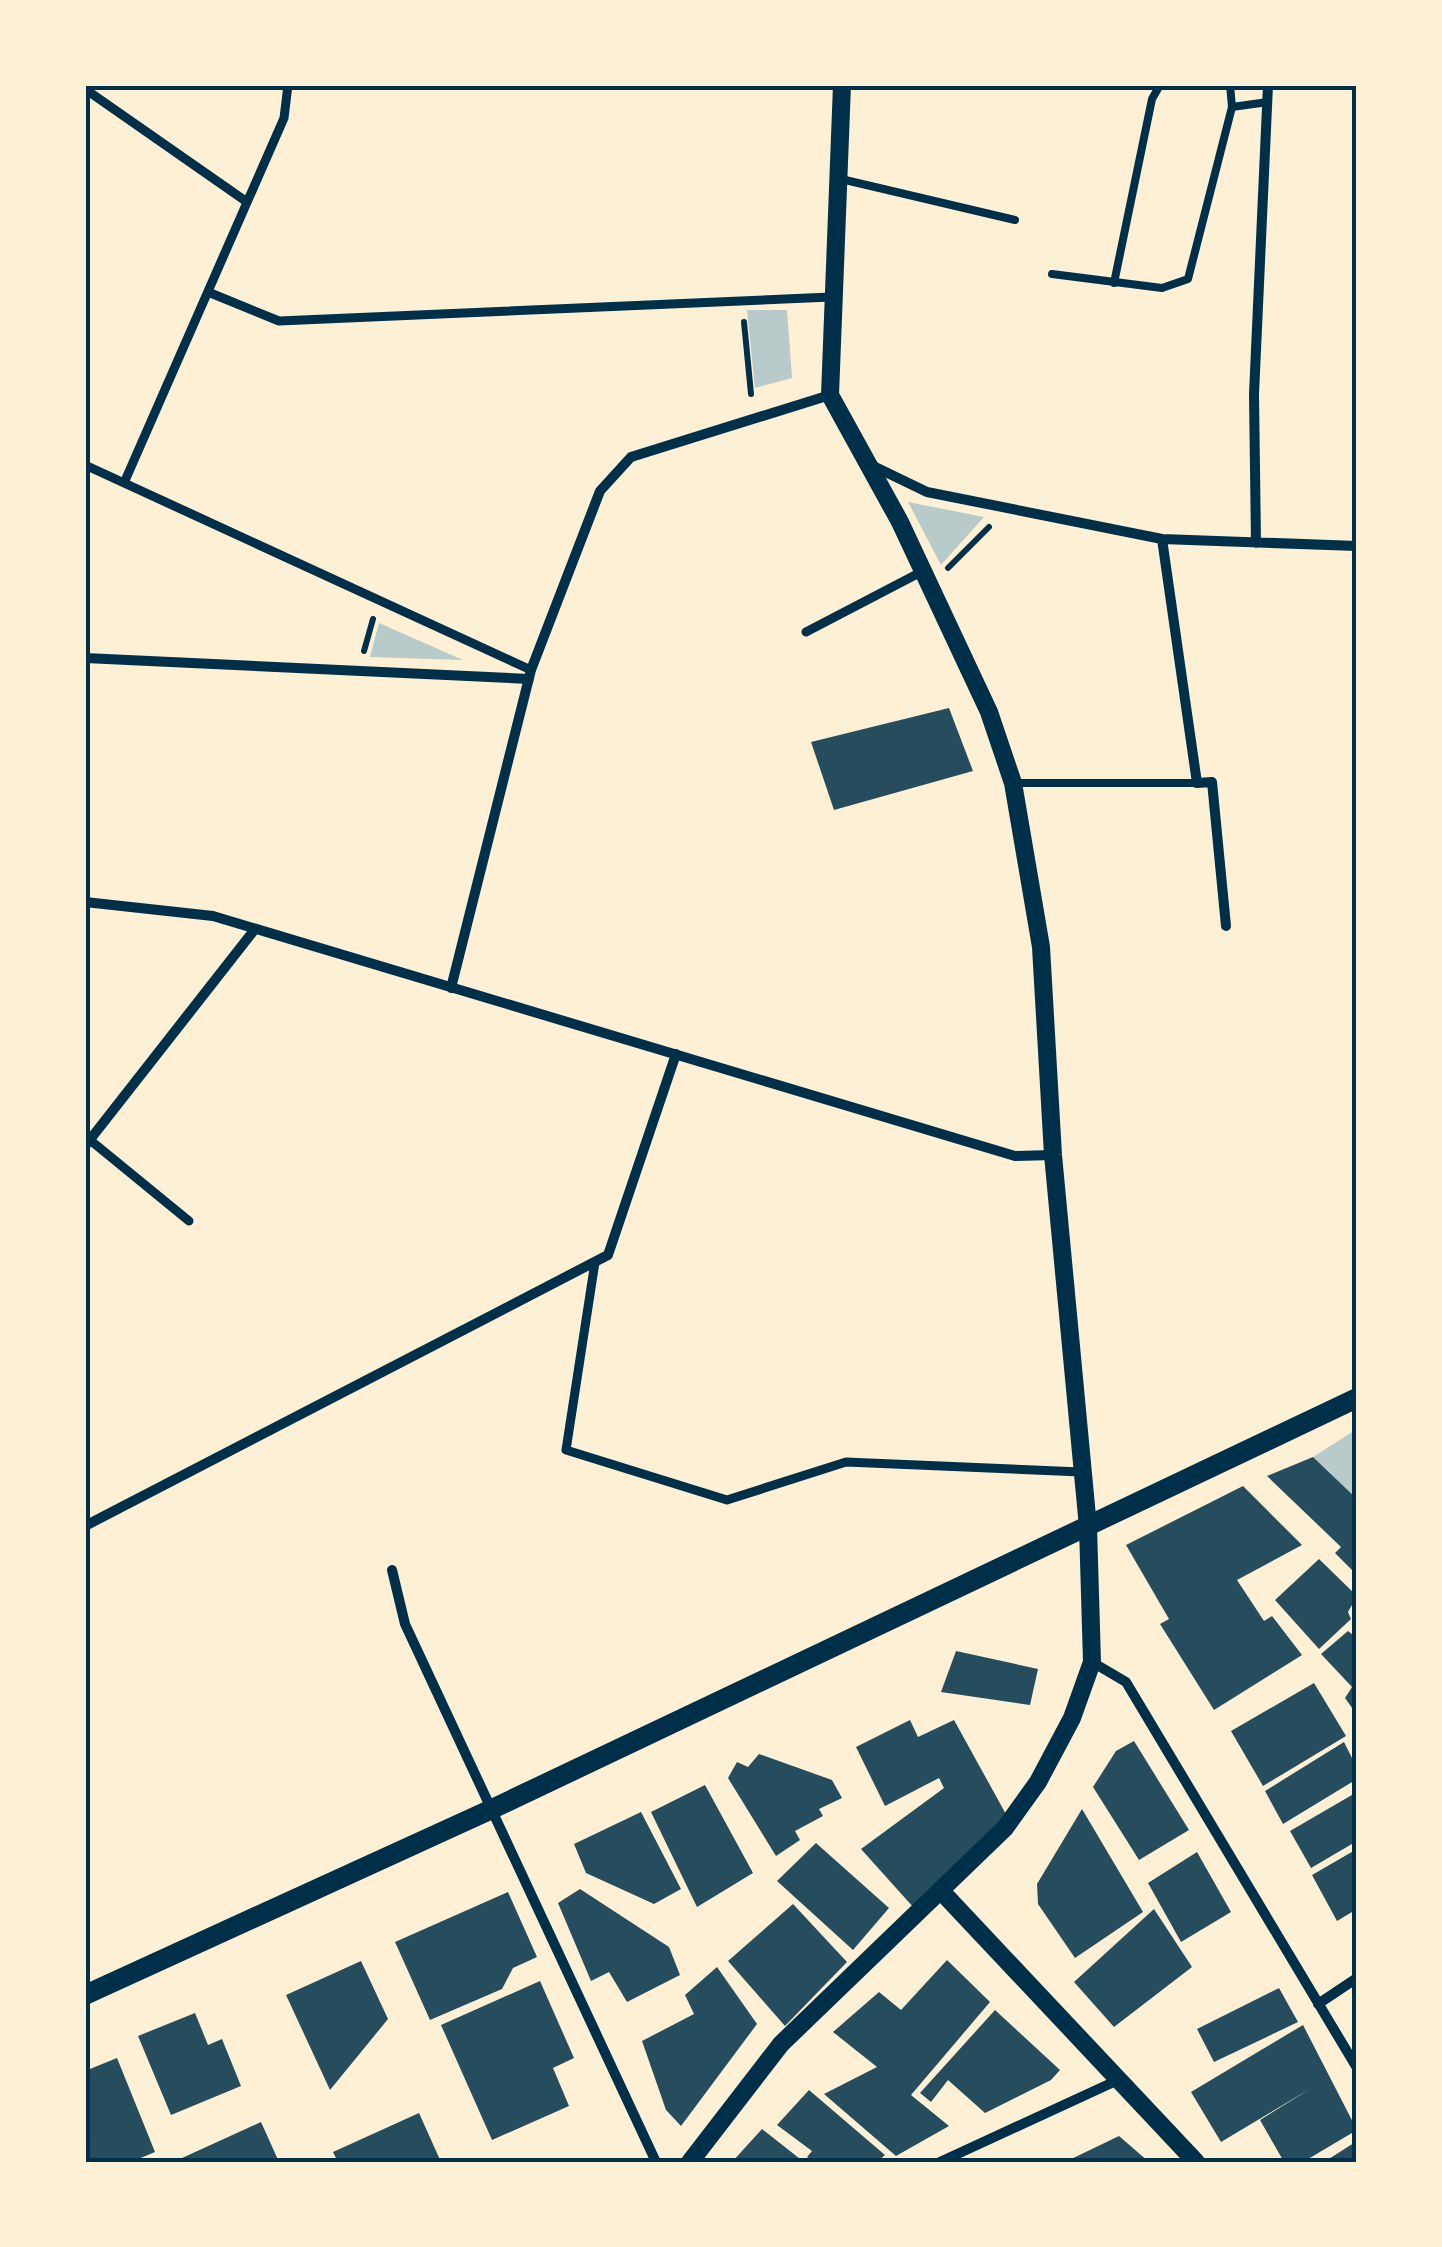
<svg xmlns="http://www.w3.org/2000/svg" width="1442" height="2247" viewBox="0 0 1442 2247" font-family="'DejaVu Sans',sans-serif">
<rect width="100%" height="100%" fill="#fdf0d5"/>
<path fill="#b9caca" d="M 747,310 L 787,310 L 792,378 L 755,388 Z
M 908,502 L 984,517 L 941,565 Z
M 379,623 L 463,660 L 370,657 Z
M 1357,1429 L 1357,1499 L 1313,1457 Z"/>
<path fill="#264d5e" d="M 949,708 L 973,771 L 834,810 L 811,742 Z
M 1313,1457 L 1357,1499 L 1357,1575 L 1335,1553 L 1341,1547 L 1267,1476 Z
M 1243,1486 L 1302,1545 L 1237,1580 L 1264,1621 L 1272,1616 L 1302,1655 L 1214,1710 L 1160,1624 L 1169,1619 L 1126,1545 Z
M 1319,1559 L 1357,1596 L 1348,1612 L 1351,1619 L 1319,1649 L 1275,1600 Z
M 1348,1631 L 1357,1638 L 1357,1715 L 1345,1698 L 1352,1687 L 1321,1654 Z
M 956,1651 L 1038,1669 L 1030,1705 L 941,1692 Z
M 1314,1683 L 1346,1736 L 1263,1786 L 1231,1731 Z
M 910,1720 L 918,1737 L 954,1720 L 1007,1816 L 914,1908 L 861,1849 L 944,1788 L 939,1778 L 885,1806 L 856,1747 Z
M 1134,1741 L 1189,1830 L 1139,1860 L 1093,1787 L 1116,1751 Z
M 1344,1742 L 1357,1768 L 1357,1779 L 1283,1824 L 1265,1791 Z
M 759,1754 L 832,1780 L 842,1798 L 819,1809 L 823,1816 L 795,1831 L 800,1840 L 776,1856 L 728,1778 L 737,1762 L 748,1767 Z
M 705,1785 L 753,1873 L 697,1907 L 651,1812 Z
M 1357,1792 L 1357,1841 L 1311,1868 L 1290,1831 Z
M 1082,1809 L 1143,1912 L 1075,1958 L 1038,1904 L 1037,1884 Z
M 641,1812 L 681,1889 L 654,1904 L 586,1873 L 574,1844 Z
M 816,1843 L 889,1908 L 853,1950 L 777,1881 Z
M 1357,1849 L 1357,1909 L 1337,1921 L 1312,1875 Z
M 1197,1852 L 1231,1912 L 1181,1942 L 1148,1883 Z
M 580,1889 L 669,1947 L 680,1975 L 627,2002 L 609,1972 L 591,1981 L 558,1903 Z
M 508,1892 L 537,1957 L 513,1968 L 502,1989 L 430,2020 L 395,1942 Z
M 793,1904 L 847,1962 L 785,2026 L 728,1961 Z
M 1154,1909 L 1192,1967 L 1114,2027 L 1074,1982 Z
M 947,1960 L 990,2002 L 911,2095 L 949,2126 L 896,2156 L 824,2094 L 877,2067 L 833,2032 L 879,1992 L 901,2010 Z
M 361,1961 L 388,2019 L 330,2090 L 286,1995 Z
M 717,1967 L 757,2024 L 681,2126 L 666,2110 L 642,2041 L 694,2014 L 685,1995 Z
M 540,1981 L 574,2058 L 553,2068 L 569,2106 L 492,2140 L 441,2025 Z
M 1279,1988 L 1298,2022 L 1214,2062 L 1197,2029 Z
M 995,2010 L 1060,2070 L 1051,2080 L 985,2113 L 948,2080 L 931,2102 L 920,2093 Z
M 195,2013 L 208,2045 L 222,2039 L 241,2086 L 171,2115 L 138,2036 Z
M 1303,2025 L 1357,2130 L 1303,2162 L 1284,2162 L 1260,2120 L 1313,2087 L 1221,2142 L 1191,2092 Z
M 117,2058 L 155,2152 L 131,2162 L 88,2162 L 85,2071 Z
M 809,2090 L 885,2155 L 877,2162 L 815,2162 L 807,2157 L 812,2151 L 777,2125 Z
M 419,2113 L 441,2162 L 338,2162 L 333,2152 Z
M 261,2122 L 279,2162 L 183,2162 L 182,2158 Z
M 762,2129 L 804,2162 L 732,2162 Z
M 1119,2136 L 1149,2162 L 1065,2162 Z
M 1357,2141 L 1357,2162 L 1324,2162 Z"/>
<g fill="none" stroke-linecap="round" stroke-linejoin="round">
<path stroke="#003049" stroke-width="6" d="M 744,322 L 751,394
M 948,568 L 989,527
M 364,651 L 373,619"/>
<path stroke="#003049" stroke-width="8" d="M 1230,85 L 1232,107
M 841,179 L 1015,220
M 1052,274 L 1162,288 L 1188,279 L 1232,107 L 1268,102
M 1114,283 L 1152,99 L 1160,85
M 1016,783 L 1197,783"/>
<path stroke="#003049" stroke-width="9" d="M 85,89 L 247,202
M 208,292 L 279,321 L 831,297
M 85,465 L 531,670
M 124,483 L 284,118 L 288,85
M 806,632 L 923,571
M 90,1140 L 189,1221
M 595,1262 L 566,1450 L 727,1500 L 846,1462 L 1081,1472"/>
<path stroke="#003049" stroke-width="10" d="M 869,464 L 927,492 L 1162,539 L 1357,546
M 1162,539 L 1197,783 L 1212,782 L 1226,926
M 1256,543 L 1254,394 L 1268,85
M 85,658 L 529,679
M 85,902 L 213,916 L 1015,1156 L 1053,1155
M 451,988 L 531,670 L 600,491 L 631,457 L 830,395
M 85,1146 L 255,929
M 85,1526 L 608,1255 L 676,1054
M 392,1570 L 405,1624 L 656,2162
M 1092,1662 L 1126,1682 L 1357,2068
M 1318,2004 L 1357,1978
M 940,2162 L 1118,2080"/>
<path stroke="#003049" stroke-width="18" d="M 942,1892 L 1196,2162
M 690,2162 L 781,2044 L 1005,1828 L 1038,1782 L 1072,1718 L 1092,1662 L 1088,1527 L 1053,1155 L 1041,947 L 1013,783 L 989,712 L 900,522 L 830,395 L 842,85"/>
<path stroke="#003049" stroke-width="20" d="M 85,1995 L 492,1809 L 1357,1398"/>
</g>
<rect width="1442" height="2247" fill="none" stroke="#fdf0d5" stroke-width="175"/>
<rect x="88" y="88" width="1266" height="2072" fill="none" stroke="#003049" stroke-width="4"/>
</svg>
